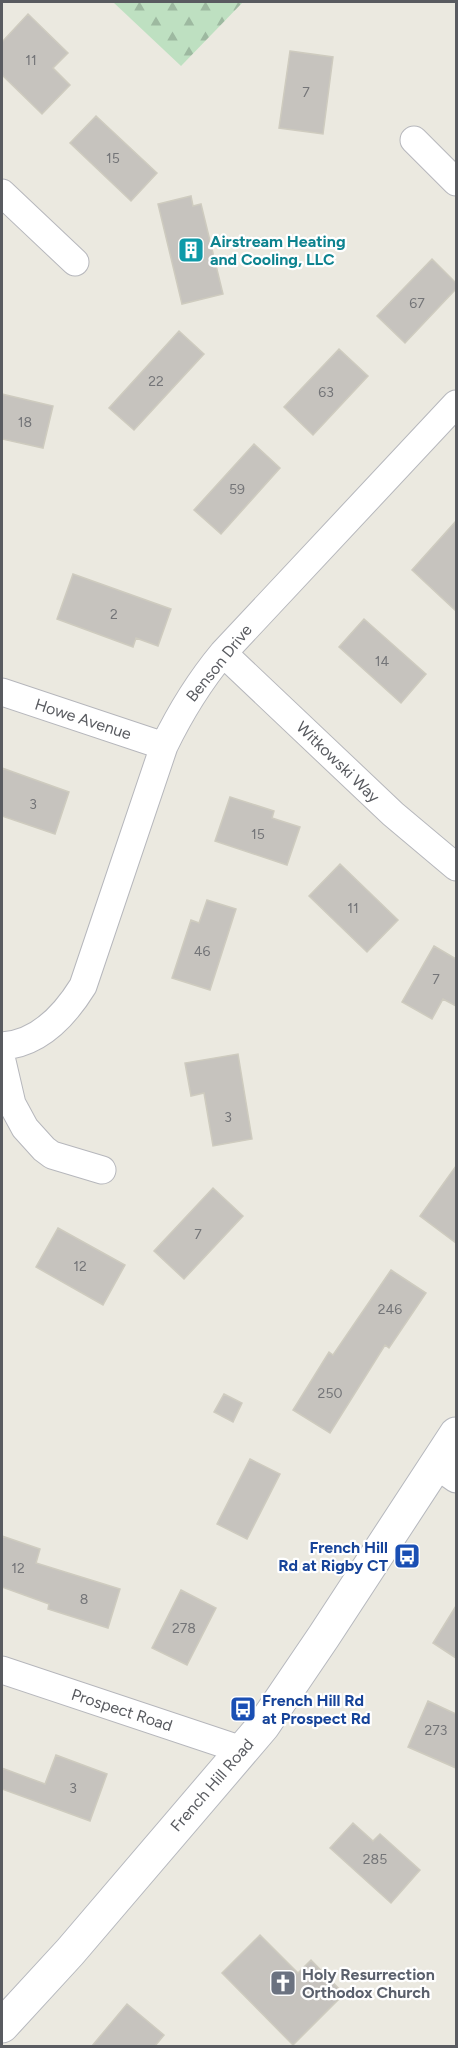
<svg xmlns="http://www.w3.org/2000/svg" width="458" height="2048" viewBox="0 0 458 2048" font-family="Figtree,sans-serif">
<defs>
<pattern id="forest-firs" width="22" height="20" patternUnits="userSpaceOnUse" patternTransform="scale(1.5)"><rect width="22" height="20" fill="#bee0c1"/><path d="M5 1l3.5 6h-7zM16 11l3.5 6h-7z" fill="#9db9a0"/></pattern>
</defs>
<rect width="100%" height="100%" fill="#ebe9e0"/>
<path fill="url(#forest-firs)" d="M 113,2 L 243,2 L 181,66 Z"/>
<path fill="#c6c3be" stroke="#cecbbf" stroke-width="1.5" d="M 28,14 L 68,53 L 53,68 L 70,85 L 42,114 L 2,75 L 2,42 Z
M 290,51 L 333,57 L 323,134 L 279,128 Z
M 96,116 L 157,173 L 131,201 L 70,143 Z
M 191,196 L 193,206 L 201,204 L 223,294 L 182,304 L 158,204 Z
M 432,259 L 456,283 L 456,289 L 405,343 L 377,316 Z
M 179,331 L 204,354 L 134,430 L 109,408 Z
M 339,349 L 368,376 L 313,435 L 284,407 Z
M 2,394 L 53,406 L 43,448 L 2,439 Z
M 254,444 L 280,468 L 221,534 L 194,510 Z
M 456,521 L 456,611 L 412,570 Z
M 73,574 L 171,609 L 158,646 L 136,638 L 133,647 L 57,619 Z
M 364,619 L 426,674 L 401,703 L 339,647 Z
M 2,768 L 69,792 L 55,834 L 2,816 Z
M 230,797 L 274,811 L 272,818 L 300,827 L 287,865 L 215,841 Z
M 340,864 L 398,920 L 367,952 L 309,896 Z
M 207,900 L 236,909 L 210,990 L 172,978 L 191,920 L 199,923 Z
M 434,946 L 456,959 L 456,1006 L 443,999 L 432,1019 L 402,1002 Z
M 238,1054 L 252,1139 L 213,1146 L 204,1093 L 191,1096 L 185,1063 Z
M 456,1166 L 456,1243 L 420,1216 Z
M 213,1188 L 243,1216 L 184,1279 L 154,1251 Z
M 58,1228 L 125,1265 L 103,1305 L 36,1267 Z
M 391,1270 L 426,1293 L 389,1348 L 385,1345 L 330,1433 L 293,1410 L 329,1352 L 333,1355 Z
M 224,1394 L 242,1403 L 233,1422 L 214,1412 Z
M 250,1459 L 280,1474 L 247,1539 L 217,1524 Z
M 2,1536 L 40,1549 L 36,1563 L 120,1589 L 108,1628 L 48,1609 L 49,1604 L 2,1587 Z
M 181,1590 L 216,1608 L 187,1665 L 152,1648 Z
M 456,1606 L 456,1658 L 433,1643 Z
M 428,1701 L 456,1714 L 456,1768 L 408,1747 Z
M 56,1755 L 107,1774 L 90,1821 L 2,1789 L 2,1768 L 45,1784 Z
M 353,1823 L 373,1841 L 380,1834 L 420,1870 L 391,1903 L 330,1848 Z
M 260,1935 L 298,1973 L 311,1960 L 344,1994 L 293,2045 L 222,1973 Z
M 127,2004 L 164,2035 L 155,2046 L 92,2046 Z"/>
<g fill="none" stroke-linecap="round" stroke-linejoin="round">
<defs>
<path id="minor" d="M 414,140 L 456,182
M 2,193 L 75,262
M 223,653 L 393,814 L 456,867
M 2,692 L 164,746
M 2,1046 C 38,1044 65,1015 83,986 L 164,746 C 181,711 198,683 223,653 L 456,404
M 2,1061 L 12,1104 L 25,1128 L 44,1149 L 52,1155 L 102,1170
M 436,1465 L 456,1479
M 2,1670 L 242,1750"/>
<path id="secondary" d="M 2,2026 L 70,1952 L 263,1726 L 324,1636 L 456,1434"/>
</defs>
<use href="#minor" stroke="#b6b7bc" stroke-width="29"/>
<use href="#secondary" stroke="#b6b8be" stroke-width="35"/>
<use href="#minor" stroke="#fff" stroke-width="27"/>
<use href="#secondary" stroke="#fff" stroke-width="33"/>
</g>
<defs>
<symbol id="building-square" viewBox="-11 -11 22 22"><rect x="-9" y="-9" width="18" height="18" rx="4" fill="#0f9aa8" stroke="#fff"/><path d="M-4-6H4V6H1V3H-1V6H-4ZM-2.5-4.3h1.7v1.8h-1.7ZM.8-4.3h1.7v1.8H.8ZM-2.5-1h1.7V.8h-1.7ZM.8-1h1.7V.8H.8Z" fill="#fff"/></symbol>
<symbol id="bus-square" viewBox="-11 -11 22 22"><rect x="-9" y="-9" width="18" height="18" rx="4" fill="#1a4fb4" stroke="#fff"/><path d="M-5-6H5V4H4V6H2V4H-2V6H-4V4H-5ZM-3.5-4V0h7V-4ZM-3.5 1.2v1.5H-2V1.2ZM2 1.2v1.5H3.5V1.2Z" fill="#fff"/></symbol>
<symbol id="church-square" viewBox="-11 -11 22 22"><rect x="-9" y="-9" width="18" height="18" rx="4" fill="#6b7280" stroke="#fff"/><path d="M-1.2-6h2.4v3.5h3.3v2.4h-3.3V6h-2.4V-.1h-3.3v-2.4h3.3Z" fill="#fff"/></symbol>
</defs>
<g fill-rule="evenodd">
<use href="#building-square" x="176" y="235" width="30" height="30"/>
<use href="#bus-square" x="392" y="1541" width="30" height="30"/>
<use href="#bus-square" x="228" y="1694" width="30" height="30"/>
<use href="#church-square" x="268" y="1968" width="30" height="30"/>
</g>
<g text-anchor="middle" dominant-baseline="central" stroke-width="4.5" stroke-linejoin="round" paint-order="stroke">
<g font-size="14" fill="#747578">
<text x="31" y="60">11</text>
<text x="306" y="92">7</text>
<text x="113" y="158">15</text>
<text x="417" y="303">67</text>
<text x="156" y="381">22</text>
<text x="326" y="392">63</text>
<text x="25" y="422">18</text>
<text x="237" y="489">59</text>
<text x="114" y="614">2</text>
<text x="382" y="661">14</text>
<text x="33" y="804">3</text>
<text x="258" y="834">15</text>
<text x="353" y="908">11</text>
<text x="202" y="951">46</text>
<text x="436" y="979">7</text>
<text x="228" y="1117">3</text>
<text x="198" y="1234">7</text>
<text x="80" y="1266">12</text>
<text x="390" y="1309">246</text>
<text x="330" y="1393">250</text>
<text x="18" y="1568">12</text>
<text x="84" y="1599">8</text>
<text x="184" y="1628">278</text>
<text x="436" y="1730">273</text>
<text x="73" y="1788">3</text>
<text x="375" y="1859">285</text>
</g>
<g font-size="16" font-weight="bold" fill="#0d838f" stroke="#fff" text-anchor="start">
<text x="210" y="241">Airstream Heating<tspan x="210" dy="18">and Cooling, LLC</tspan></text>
</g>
<g font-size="16" fill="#595b60" stroke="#fff">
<text transform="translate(219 663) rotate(-51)">Benson Drive</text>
<text transform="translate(83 719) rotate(18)">Howe Avenue</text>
<text transform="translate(338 762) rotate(44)">Witkowski Way</text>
<text transform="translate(122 1710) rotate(18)">Prospect Road</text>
<text transform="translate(212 1785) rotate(-49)">French Hill Road</text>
</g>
<g font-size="16" font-weight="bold" fill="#164399" stroke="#fff" text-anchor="end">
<text x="388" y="1547">French Hill<tspan x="388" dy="18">Rd at Rigby CT</tspan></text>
<text x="262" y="1700" text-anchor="start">French Hill Rd<tspan x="262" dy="18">at Prospect Rd</tspan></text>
</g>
<g font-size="16" font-weight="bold" fill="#5b616d" stroke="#fff" text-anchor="start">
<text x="302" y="1974">Holy Resurrection<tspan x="302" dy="18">Orthodox Church</tspan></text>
</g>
</g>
<rect width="458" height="2048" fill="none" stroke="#595b60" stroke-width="6"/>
</svg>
